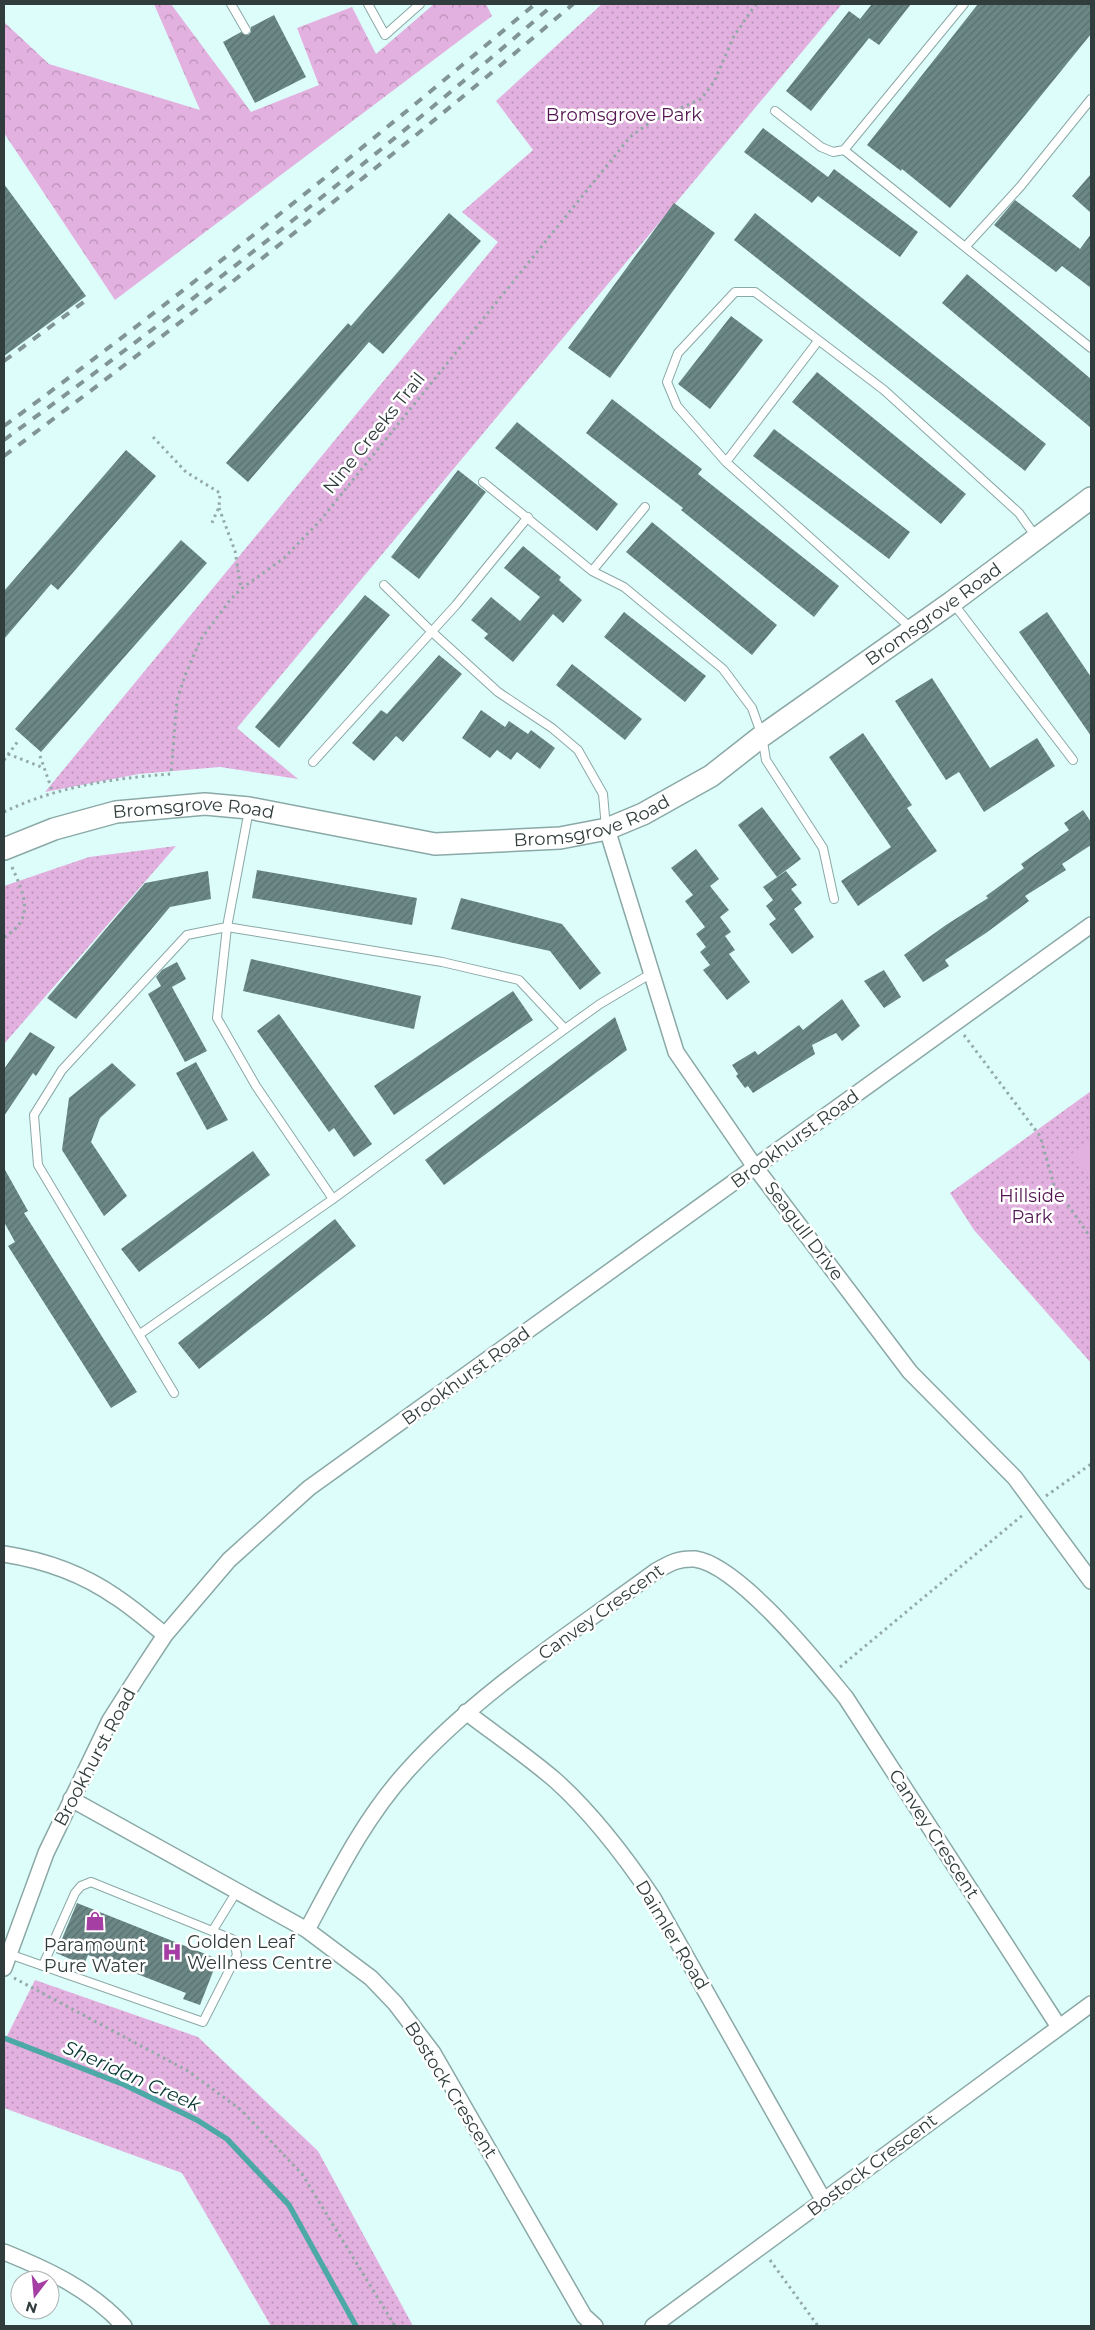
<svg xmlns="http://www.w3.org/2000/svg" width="1095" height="2330" viewBox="0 0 1095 2330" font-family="Montserrat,sans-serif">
<defs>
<pattern id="green-dots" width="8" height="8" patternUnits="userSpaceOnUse" patternTransform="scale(1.25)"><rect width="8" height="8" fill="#e3b1df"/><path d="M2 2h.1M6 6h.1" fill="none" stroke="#b991b6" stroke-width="1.8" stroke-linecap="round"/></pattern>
<pattern id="forest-crowns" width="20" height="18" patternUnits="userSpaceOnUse" patternTransform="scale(1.25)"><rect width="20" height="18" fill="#e3b1df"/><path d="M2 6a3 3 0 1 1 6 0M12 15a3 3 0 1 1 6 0" fill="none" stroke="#b991b6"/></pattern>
<pattern id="building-hatch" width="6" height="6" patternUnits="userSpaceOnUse" patternTransform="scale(1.25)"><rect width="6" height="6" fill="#6b8886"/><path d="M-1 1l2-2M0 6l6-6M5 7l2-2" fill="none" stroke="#59706f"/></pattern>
</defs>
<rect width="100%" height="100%" fill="#ddfdfb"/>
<path fill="url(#green-dots)" d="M 602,4 L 842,4 L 237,728 L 298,779 L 220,767 L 139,774 L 45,792 L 498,242 L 462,212 L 533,150 L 496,101 Z
M 176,846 L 4,1044 L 4,886 L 89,857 Z
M 1091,1091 L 1091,1363 L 974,1230 L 950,1193 Z
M 35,1980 L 198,2037 L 318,2151 L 413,2326 L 271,2326 L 182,2173 L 4,2108 L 4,2042 Z"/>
<path fill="url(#forest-crowns)" d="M 154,4 L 171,4 L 251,112 L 319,85 L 297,28 L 352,7 L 376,54 L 434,4 L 486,4 L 492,16 L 115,300 L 4,133 L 4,22 L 49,64 L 200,110 Z"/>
<path fill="#e3b1df" d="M 1091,1139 L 1091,1181 L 1072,1153 Z"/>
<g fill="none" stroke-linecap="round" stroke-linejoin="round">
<path stroke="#4ca9a5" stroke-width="5.5" d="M 4,2038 L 125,2085 L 197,2120 L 227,2139 L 289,2205 L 356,2326"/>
</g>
<path fill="url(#building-hatch)" d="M 872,4 L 911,4 L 879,45 L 869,38 L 811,111 L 786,91 L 849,11 L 860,19 Z
M 978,4 L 1091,4 L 1091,34 L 950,208 L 902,169 L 901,171 L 867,145 Z
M 274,15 L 306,77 L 255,103 L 223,42 L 241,32 L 248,35 L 251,32 L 251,27 Z
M 763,128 L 828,177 L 834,169 L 918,232 L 900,257 L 818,196 L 812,203 L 744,152 Z
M 1091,174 L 1091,213 L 1072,196 Z
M 4,184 L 86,296 L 4,356 Z
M 1015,200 L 1080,249 L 1091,234 L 1091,288 L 1062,266 L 1056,272 L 994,225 Z
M 674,203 L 715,233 L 610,378 L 568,348 Z
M 449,213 L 481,241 L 383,354 L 369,342 L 248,482 L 226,463 L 348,323 L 351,326 Z
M 755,213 L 1046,444 L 1025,471 L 734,240 Z
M 967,274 L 1091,379 L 1091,428 L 942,303 Z
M 731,316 L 763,340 L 710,409 L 678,384 Z
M 817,372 L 966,494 L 941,524 L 792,402 Z
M 612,399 L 702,469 L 698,474 L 839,586 L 814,617 L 681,510 L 683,508 L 586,433 Z
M 517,422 L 618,504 L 597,531 L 495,448 Z
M 774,429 L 910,532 L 889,559 L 753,456 Z
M 126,450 L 156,476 L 58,590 L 51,584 L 4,639 L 4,591 Z
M 458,470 L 486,492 L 419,579 L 391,557 Z
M 652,522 L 777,625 L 752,655 L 626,552 Z
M 181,540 L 207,563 L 41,752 L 15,729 Z
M 523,546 L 561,577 L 559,580 L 582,600 L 563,623 L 553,614 L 513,662 L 484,638 L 488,634 L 471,620 L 491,597 L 520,621 L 540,597 L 504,568 Z
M 365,595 L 390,615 L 279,748 L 255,727 Z
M 624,612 L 706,676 L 685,702 L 604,637 Z
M 1047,612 L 1091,677 L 1091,736 L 1019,632 Z
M 439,655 L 462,674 L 403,742 L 396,736 L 374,761 L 352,743 L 381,710 L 387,714 Z
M 572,664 L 642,719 L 625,740 L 556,685 Z
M 932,678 L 990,768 L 1037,738 L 1055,766 L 984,812 L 959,772 L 946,780 L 895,701 Z
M 481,710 L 505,727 L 509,721 L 528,734 L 531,730 L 555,748 L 540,769 L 517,752 L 511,760 L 497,750 L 490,758 L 462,738 Z
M 863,733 L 912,805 L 907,808 L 937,851 L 858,906 L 841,881 L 891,847 L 829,757 Z
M 762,807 L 801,859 L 777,877 L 738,825 Z
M 1083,810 L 1091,822 L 1091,845 L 1062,864 L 1066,870 L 1025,896 L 1029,901 L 986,933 L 945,960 L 949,966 L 923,982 L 904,955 L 946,925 L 988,898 L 986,896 L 1024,868 L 1021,864 L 1069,830 L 1064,823 Z
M 696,849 L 719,879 L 710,886 L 729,910 L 720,917 L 731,932 L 725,936 L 735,950 L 729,954 L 750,982 L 727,1000 L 703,970 L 710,965 L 700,952 L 706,947 L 696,934 L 705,927 L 685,901 L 693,895 L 671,868 Z
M 257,870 L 417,898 L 412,925 L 252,898 Z
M 208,871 L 211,899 L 170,907 L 76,1019 L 47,998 L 145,883 Z
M 786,871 L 797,885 L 791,889 L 802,903 L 794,909 L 814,937 L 792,954 L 769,924 L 776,919 L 766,906 L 773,900 L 763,887 Z
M 461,898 L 562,924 L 601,973 L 580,990 L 550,951 L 451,929 Z
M 251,959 L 421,996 L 414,1029 L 243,991 Z
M 177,962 L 186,979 L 172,987 L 207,1051 L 185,1062 L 148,994 L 161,986 L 156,977 L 162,970 Z
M 884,970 L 901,997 L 884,1008 L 864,981 Z
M 513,991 L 533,1020 L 394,1115 L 374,1086 Z
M 842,999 L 860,1026 L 842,1041 L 836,1033 L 812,1045 L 815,1054 L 753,1093 L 748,1086 L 745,1088 L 736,1076 L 738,1074 L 732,1065 L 755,1051 L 758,1055 L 799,1025 L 803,1030 Z
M 279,1014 L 372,1144 L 354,1157 L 334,1128 L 329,1132 L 257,1031 Z
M 615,1017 L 627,1050 L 444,1185 L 425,1160 Z
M 30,1032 L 55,1047 L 36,1076 L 33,1073 L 4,1116 L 4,1069 Z
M 196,1062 L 228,1120 L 207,1130 L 176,1073 Z
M 112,1063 L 136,1085 L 100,1118 L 91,1142 L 127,1196 L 104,1216 L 62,1150 L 69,1098 Z
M 253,1151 L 270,1175 L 139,1272 L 121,1249 Z
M 4,1168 L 28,1211 L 24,1213 L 137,1392 L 111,1408 L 8,1246 L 15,1242 L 4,1222 Z
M 335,1219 L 356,1246 L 199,1369 L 178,1343 Z
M 77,1903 L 218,1959 L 200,2005 L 183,1999 L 186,1993 L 88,1955 L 84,1965 L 56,1953 Z"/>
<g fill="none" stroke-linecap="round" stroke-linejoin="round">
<defs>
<path id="lane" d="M 231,4 L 246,30
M 368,4 L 385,35 L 420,4
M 775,111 L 821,147 L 833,152 L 844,150 L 1091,348
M 844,150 L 964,4
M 966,246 L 1020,187 L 1091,99
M 726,462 L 818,341
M 483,482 L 592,571 L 624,587 L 723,669 L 752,708 L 762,736 L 766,760 L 823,848 L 834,899
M 592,571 L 645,507
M 384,585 L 431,631 L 498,692 L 552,728 L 578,750 L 603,794 L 606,828
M 953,603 L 1073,760
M 911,628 L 726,462 L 677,406 L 667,382 L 678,353 L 735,292 L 755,292 L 884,390 L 1019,513 L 1036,537
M 313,762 L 456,605 L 528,517
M 249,810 L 227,927 L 217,1018 L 256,1086 L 333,1199 L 565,1029 L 600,1004 L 652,973
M 140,1334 L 333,1199
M 174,1393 L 38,1165 L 34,1115 L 62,1070 L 187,935 L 227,927 L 442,962 L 519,980 L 565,1029
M 213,1930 L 237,1891
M 9,1954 L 203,2022 L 237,1955 L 234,1940 L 91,1882 L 81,1886 L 75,1893 L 43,1965"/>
<path id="street" d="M 607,829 L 676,1052 L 755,1167 L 910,1372 L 1015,1478 L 1091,1581
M 4,1554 C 43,1560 83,1574 116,1597 C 133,1608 149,1622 165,1635
M 466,1712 C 496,1735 527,1756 555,1780 C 593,1814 624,1855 653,1898 L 824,2201
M 71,1799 L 307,1930 L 371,1978 L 395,2003 L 433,2053 L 584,2316 L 595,2326
M 307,1930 C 337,1874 365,1817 408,1770 C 477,1693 573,1632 656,1571 C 670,1563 679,1558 695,1559 C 739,1565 818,1664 846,1698 L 1059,2027
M 4,1968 L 46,1853 L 110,1720 L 138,1676 L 165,1635 L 229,1560 L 309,1488 L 1091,925
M 4,2252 C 49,2270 91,2290 124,2326
M 653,2326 L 1091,2004"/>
<g id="secondary">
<path id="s1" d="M 4,849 L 54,829 L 116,812 L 205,804 L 249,808 L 435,844 L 560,838 L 607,829 L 643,814 L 711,776 L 762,736 L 952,602 L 1091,498"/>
</g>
</defs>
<use href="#lane" stroke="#8aa8a6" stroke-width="10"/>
<use href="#street" stroke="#8aa8a6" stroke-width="18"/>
<use href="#secondary" stroke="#8aa8a6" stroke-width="24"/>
<path stroke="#93aaa9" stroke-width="3" stroke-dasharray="2.5 4" stroke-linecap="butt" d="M 153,437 L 186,472 L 220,493 L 219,507 L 211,525
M 219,508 L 235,551 L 241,589
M 8,754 L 44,768
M 40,756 L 53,793
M 4,760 L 18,741
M 4,812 C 55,787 114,778 171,774 L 177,700 L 186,673 L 201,639 L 230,600 L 241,589 L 284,558 L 319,522 L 630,137 L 652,121 L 701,99 L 714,82 L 734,36 L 756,4
M 4,937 C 36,919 24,894 12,867
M 964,1035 L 1040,1136 L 1054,1185 L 1091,1238
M 1046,1496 L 1091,1464
M 840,1667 L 1024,1514
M 14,1978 L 188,2071 L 241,2110 L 302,2174 L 395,2326
M 770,2260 L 818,2326"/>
<use href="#lane" stroke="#fff" stroke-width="8"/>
<use href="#street" stroke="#fff" stroke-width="15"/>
<use href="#secondary" stroke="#fff" stroke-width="21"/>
<path stroke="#809594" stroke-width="4" stroke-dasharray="9 9" stroke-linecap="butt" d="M 4,361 L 85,301
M 4,426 C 186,292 362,150 535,4
M 4,440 C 193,302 377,157 554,4
M 4,456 C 198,311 389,161 573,4"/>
</g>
<defs>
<symbol id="shop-bare" viewBox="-9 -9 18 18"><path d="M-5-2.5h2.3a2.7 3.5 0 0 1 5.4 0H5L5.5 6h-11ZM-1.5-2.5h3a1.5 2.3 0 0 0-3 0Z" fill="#a53fa3" stroke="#fff" stroke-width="2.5" paint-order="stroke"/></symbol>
<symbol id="hospital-bare" viewBox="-9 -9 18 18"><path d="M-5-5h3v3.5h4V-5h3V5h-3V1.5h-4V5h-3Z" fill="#a53fa3" stroke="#fff" stroke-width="2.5" paint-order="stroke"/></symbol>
</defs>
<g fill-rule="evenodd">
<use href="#shop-bare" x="81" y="1907" width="28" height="28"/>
<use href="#hospital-bare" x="158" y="1938" width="28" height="28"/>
</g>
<g text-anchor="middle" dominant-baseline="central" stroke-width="5" stroke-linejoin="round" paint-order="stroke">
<g font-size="18" fill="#531651" stroke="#fff">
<text x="624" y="115">Bromsgrove Park</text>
<text x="1032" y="1196">Hillside<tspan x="1032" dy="21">Park</tspan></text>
</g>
<g font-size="18" fill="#313d3c" stroke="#fff">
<text transform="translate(374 433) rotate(-51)">Nine Creeks Trail</text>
<text stroke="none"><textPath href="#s1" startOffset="1006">Bromsgrove Road</textPath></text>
<text stroke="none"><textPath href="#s1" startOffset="196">Bromsgrove Road</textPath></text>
<text stroke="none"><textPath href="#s1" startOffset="601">Bromsgrove Road</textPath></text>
<text transform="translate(795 1139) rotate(-36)">Brookhurst Road</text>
<text transform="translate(804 1231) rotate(53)">Seagull Drive</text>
<text transform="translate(466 1376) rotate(-36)">Brookhurst Road</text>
<text transform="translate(601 1612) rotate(-36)">Canvey Crescent</text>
<text transform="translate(95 1757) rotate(-62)">Brookhurst Road</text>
<text transform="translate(934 1834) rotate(57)">Canvey Crescent</text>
<text transform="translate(672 1935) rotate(59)">Daimler Road</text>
<text transform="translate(451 2090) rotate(58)">Bostock Crescent</text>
<text transform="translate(872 2165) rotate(-37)">Bostock Crescent</text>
</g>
<g font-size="18" fill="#313d3c" stroke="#fff" text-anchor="start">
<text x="187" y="1942">Golden Leaf<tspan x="187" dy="21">Wellness Centre</tspan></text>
<text x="95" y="1945" text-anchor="middle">Paramount<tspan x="95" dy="21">Pure Water</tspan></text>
</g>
<g font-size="19" font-style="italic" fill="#0a3836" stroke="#fff">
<text transform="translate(132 2076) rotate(24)">Sheridan Creek</text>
</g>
</g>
<rect width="1095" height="2330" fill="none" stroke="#313d3c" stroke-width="10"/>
<g transform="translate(35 2295) rotate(196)"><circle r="24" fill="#ffffff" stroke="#adb1b1"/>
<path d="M0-4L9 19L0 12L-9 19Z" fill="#a53fa3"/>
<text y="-8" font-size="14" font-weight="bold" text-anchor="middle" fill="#313d3c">N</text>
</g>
</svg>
